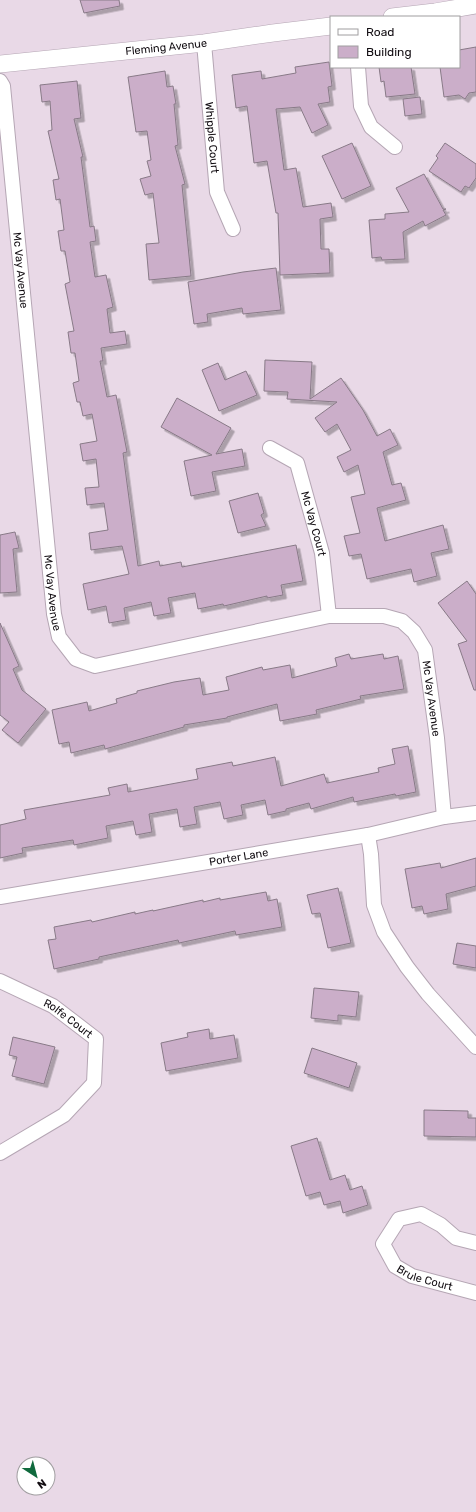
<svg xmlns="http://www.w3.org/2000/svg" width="476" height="1512" viewBox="0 0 476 1512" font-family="Rubik,sans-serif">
<defs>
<filter id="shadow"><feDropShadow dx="3.5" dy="3.5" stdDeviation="0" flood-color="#0004"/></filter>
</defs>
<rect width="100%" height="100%" fill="#e9d9e7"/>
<path fill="#cbaec9" stroke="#887a87" filter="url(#shadow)" d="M 80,0 L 119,0 L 120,6 L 84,13 Z
M 476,47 L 476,92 L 469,93 L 465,99 L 459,95 L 444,97 L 440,67 L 459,67 L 459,50 Z
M 329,62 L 332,86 L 328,87 L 330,102 L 318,104 L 328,125 L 312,133 L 300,107 L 276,109 L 284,170 L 296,168 L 303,207 L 331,203 L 333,217 L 320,219 L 321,249 L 329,249 L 330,273 L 280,275 L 278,213 L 276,213 L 267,161 L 254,163 L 247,106 L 236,108 L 232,75 L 261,71 L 262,79 L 296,73 L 295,67 Z
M 379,67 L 411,67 L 415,94 L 386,97 L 384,81 L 381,82 Z
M 165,71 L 167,87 L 173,86 L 176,104 L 174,104 L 178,145 L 175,146 L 185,184 L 182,185 L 191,276 L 149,280 L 146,244 L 159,243 L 153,193 L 145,195 L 140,179 L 151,176 L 147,161 L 151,160 L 147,131 L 136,132 L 128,77 Z
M 77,81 L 81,118 L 74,119 L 83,157 L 81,157 L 90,227 L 94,226 L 96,241 L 90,242 L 95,277 L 106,275 L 113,307 L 107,309 L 110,333 L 125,331 L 127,344 L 101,348 L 103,361 L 100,361 L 107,397 L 116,395 L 127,452 L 123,453 L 138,566 L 159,561 L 160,566 L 181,562 L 182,567 L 296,545 L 303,581 L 281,585 L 283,595 L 267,598 L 267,596 L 224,606 L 223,604 L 198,609 L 195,593 L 168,598 L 171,613 L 154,616 L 151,602 L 124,608 L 126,620 L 109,623 L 106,606 L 88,610 L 83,584 L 129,574 L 122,546 L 91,550 L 89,533 L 108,530 L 104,503 L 87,505 L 85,488 L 99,487 L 96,459 L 83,461 L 80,444 L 97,441 L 92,414 L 83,416 L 80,402 L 77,402 L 73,383 L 79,381 L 75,353 L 71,353 L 68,332 L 74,331 L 65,284 L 70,282 L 65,251 L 61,251 L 58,231 L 64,230 L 60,199 L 56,200 L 53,180 L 59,179 L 48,131 L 52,130 L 50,101 L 42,102 L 40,85 Z
M 420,97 L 422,114 L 405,116 L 403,99 Z
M 352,143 L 371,186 L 342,199 L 322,156 Z
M 445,143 L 476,164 L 476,178 L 469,188 L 465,186 L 461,192 L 429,171 L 438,158 L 436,156 Z
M 424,174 L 443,209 L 446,209 L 443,210 L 446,215 L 425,226 L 423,221 L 403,232 L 405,259 L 382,260 L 381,257 L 372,258 L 369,220 L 385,219 L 385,214 L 409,212 L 396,188 Z
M 276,268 L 281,310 L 243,314 L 242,308 L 207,314 L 208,322 L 194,324 L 188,282 L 243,272 Z
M 265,360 L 312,362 L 310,399 L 341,378 L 363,410 L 377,436 L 390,429 L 398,445 L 383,452 L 392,485 L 401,483 L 406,500 L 377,508 L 385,541 L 443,525 L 449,549 L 431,553 L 437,576 L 414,582 L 411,569 L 367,579 L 361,554 L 349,556 L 344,536 L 360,533 L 351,497 L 365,494 L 358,465 L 344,472 L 337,457 L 351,450 L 337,424 L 325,432 L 315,418 L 337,402 L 287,399 L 288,392 L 264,391 Z
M 218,363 L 225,380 L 246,371 L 257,395 L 219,411 L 202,370 Z
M 177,398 L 231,428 L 216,454 L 242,449 L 245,466 L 212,472 L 216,491 L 191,496 L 184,461 L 212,455 L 161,427 Z
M 258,493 L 264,513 L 261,515 L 266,526 L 238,533 L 229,501 Z
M 15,532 L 19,548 L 13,549 L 17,592 L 0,593 L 0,535 Z
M 467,581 L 476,594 L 476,690 L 474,690 L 458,644 L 467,641 L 438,603 Z
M 0,623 L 19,666 L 13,669 L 22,690 L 46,709 L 18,743 L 2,730 L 9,722 L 0,715 Z
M 349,654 L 351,659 L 383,654 L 384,659 L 398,656 L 404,689 L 360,696 L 361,699 L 316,710 L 317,714 L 280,721 L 277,704 L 227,717 L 227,718 L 184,725 L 184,727 L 105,749 L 104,745 L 71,753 L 69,742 L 59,744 L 52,710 L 87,702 L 89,711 L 117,703 L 116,699 L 137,693 L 137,691 L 174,682 L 200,678 L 203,695 L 229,690 L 226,677 L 262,667 L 263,670 L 290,665 L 292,678 L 337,666 L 335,658 Z
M 408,746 L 416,792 L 396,796 L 395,794 L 354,802 L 353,797 L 311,809 L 309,803 L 286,809 L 286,811 L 268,815 L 265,800 L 241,805 L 243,815 L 224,819 L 220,802 L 194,807 L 197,824 L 180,827 L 177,809 L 149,814 L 152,832 L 136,835 L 133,821 L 106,826 L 108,838 L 74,845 L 73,840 L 22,848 L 23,853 L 0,858 L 0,825 L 26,819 L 24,810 L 110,795 L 108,788 L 127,784 L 128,792 L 198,779 L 196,769 L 232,762 L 233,766 L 275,757 L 281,786 L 324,774 L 327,783 L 379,772 L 378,768 L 395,764 L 392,749 Z
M 476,858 L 476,886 L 446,894 L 448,909 L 424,914 L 422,906 L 412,908 L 405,869 L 440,863 L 441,868 Z
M 338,888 L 351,943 L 328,948 L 320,913 L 312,914 L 307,895 Z
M 266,892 L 268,901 L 277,899 L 282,927 L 236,935 L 235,931 L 179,943 L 178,940 L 99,957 L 99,959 L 54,969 L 48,940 L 56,939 L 54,927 L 91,920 L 92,922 L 135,912 L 135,914 L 153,910 L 153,911 L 203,900 L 203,902 L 220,898 L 220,900 Z
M 457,943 L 476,946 L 476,968 L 453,964 Z
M 314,988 L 359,992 L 356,1017 L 338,1015 L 338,1021 L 311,1018 Z
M 209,1029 L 210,1039 L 234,1035 L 238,1058 L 166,1071 L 161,1043 L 188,1037 L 187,1033 Z
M 13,1037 L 55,1047 L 44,1084 L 12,1076 L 17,1057 L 9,1055 Z
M 312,1048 L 357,1063 L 349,1088 L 304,1073 Z
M 424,1110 L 468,1111 L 468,1118 L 476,1118 L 476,1137 L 424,1136 Z
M 317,1138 L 330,1180 L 345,1175 L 350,1190 L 362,1186 L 368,1205 L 343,1213 L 340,1201 L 324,1205 L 320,1192 L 306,1196 L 291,1146 Z"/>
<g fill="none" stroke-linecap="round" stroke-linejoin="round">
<defs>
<g id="minor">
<path id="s1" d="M 204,43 L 217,192 L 233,229"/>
<path d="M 358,67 L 361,106 L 371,127 L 395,147"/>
<path id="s2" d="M 0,81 L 3,86 L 54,614 L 59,637 L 76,659 L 95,666 L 329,616 L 384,616 L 402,621 L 414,632 L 425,650 L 437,738 L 444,817"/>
<path id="s3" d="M 270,448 L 297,463 L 322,553 L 329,616"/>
<path d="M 368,835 L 371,854 L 374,905 L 384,932 L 407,967 L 428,994 L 476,1047"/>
<path id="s4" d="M 0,897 L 368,835 L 444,817 L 476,813"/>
<path id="s5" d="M 0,981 L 53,1006 L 96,1039 L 94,1083 L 64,1115 L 0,1153"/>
<path id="s6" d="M 476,1243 L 456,1238 L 441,1225 L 421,1214 L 399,1219 L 383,1244 L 395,1266 L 412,1276 L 476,1293"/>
</g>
<g id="tertiary">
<path d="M 392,17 L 435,12 L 476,5"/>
<path id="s7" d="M 0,64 L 204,43 L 273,33 L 331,26"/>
</g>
</defs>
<use href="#minor" stroke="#b5a6b4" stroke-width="16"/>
<use href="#tertiary" stroke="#b5a6b4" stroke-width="18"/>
<use href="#minor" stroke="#fff" stroke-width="14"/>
<use href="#tertiary" stroke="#fff" stroke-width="17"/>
</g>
<g text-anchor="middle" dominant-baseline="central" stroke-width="3.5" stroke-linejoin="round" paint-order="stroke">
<g font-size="11" fill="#110c11" stroke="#fff">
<text stroke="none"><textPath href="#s7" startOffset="167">Fleming Avenue</textPath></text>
<text stroke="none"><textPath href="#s1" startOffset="95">Whipple Court</textPath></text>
<text stroke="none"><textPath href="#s2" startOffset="191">Mc Vay Avenue</textPath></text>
<text stroke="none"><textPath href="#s3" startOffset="94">Mc Vay Court</textPath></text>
<text stroke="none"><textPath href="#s2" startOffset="515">Mc Vay Avenue</textPath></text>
<text stroke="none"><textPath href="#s2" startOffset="1007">Mc Vay Avenue</textPath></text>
<text stroke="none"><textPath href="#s4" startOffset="242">Porter Lane</textPath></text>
<text stroke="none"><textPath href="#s5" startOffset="78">Rolfe Court</textPath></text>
<text stroke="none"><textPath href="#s6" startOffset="173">Brule Court</textPath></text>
</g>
</g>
<rect x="330" y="16" width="130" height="52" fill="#ffffff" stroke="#a09ea0"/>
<rect x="338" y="29" width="20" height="6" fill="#ffffff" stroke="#a09ea0"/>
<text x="366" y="36" font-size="12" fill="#110c11">Road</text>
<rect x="338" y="46" width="20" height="12" fill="#cbaec9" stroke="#a09ea0"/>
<text x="366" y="56" font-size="12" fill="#110c11">Building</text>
<g transform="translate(36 1476) rotate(144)"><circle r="19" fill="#ffffff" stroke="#a09ea0"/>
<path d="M0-3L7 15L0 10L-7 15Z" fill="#106a3d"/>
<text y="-6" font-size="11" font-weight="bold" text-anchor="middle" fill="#110c11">N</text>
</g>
</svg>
